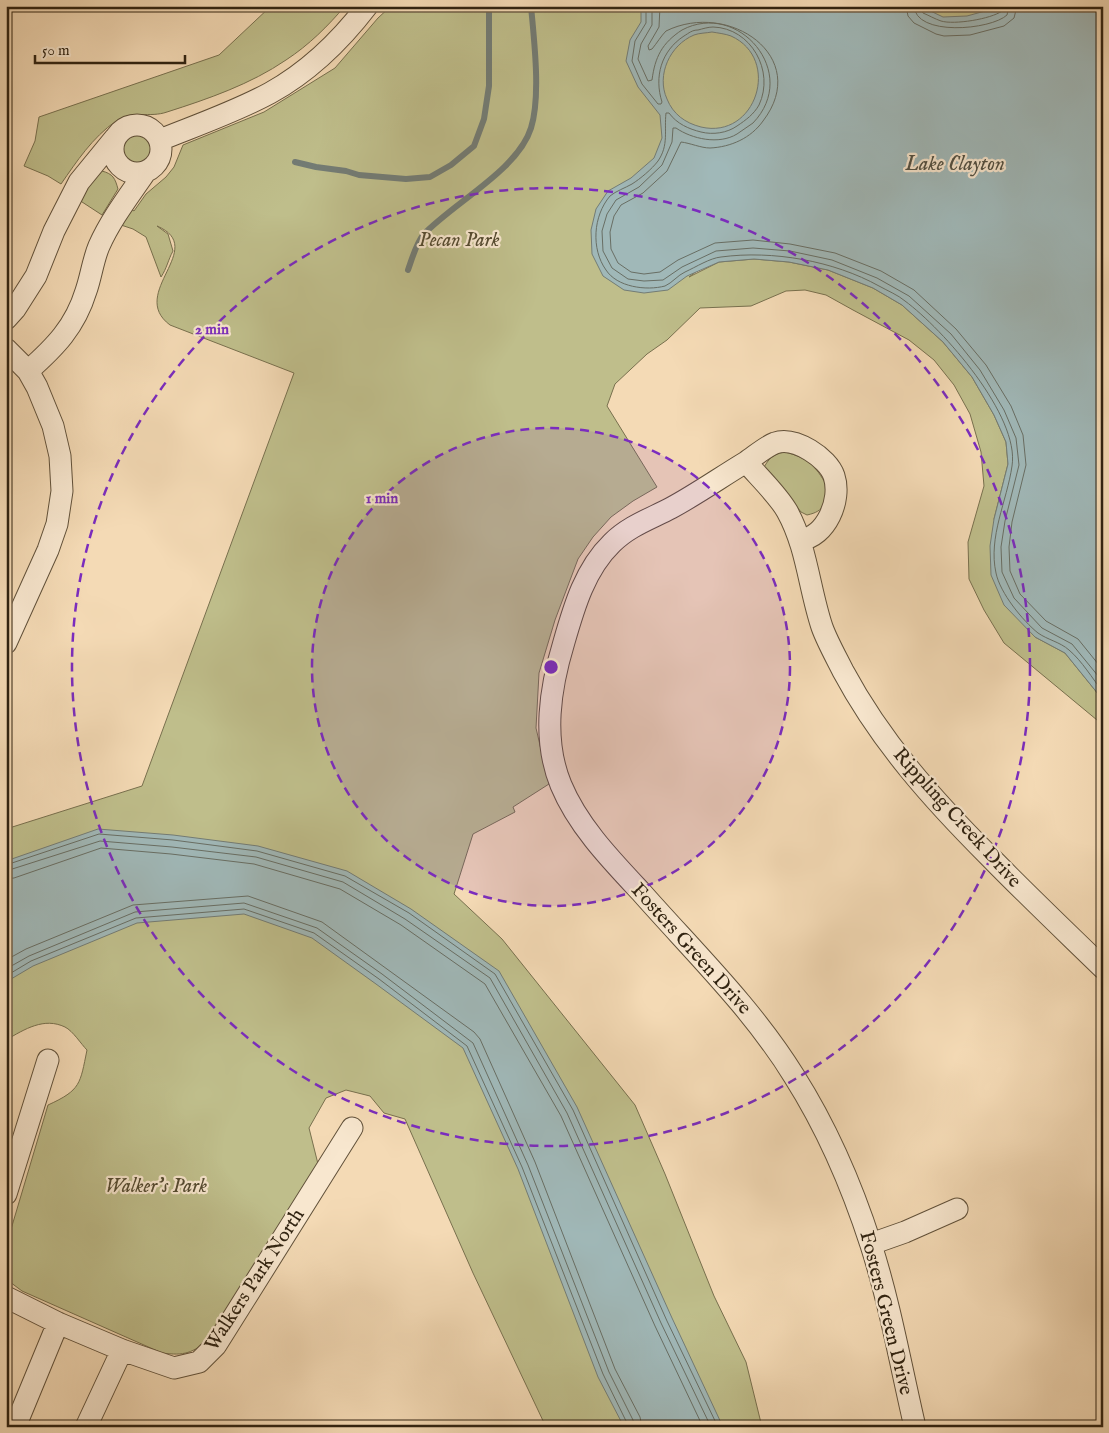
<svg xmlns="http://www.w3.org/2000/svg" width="1109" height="1433" viewBox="0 0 1109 1433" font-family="'IM FELL English',serif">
<rect width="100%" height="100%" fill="#f4dab5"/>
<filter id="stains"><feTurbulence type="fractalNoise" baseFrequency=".004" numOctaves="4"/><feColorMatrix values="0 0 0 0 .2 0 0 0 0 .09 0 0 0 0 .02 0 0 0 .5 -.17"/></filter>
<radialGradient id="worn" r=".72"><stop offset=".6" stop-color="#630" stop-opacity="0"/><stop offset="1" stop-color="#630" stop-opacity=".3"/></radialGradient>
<path fill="#bfbe8b" stroke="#78704e" d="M 271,6 L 345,6 C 328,26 309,45 286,60 C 251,84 208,99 167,112 C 150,118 132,110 116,121 C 92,138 77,161 61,184 L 48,176 L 24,166 L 35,141 L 39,117 L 219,55 Z
M 391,6 L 1103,6 L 836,168 L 689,277 L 719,262 L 754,259 L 789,262 L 828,270 L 873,288 L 902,305 L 943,342 L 972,377 L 994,415 L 1006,442 L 1008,464 L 994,519 L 1035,637 L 1065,653 L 1103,700 L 1103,725 L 1004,643 L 984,610 L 969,579 L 968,542 L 984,486 L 981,452 L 970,414 L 954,385 L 934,360 L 909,340 L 853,310 L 826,295 L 805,290 L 786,291 L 751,306 L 700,308 L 667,340 L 647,354 L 615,384 L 607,406 L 657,487 L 633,501 L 611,517 L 593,537 L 578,559 L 555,620 L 539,673 L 536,728 L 549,784 L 513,807 L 515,812 L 473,834 L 454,894 L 502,939 L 635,1105 L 665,1174 L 714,1296 L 746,1362 L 762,1427 L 546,1427 L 473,1273 L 405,1119 L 384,1113 L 370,1096 L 346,1090 L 326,1098 L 309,1128 L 318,1164 L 210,1339 C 192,1353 185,1356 162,1353 L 22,1291 L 10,1282 L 6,1274 L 6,1246 L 48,1105 C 81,1090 80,1084 87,1050 C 81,1044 73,1031 65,1027 C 44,1017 25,1029 6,1040 L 6,829 L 142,786 L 294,373 L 170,325 C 127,293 209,248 157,226 L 168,234 L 173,251 C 168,260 167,268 161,277 L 146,237 L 133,229 L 121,225 L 131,209 L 134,211 L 146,194 L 166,177 L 174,167 L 183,145 L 264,112 L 335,68 L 378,18 Z
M122 150a15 15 0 1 1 30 0a15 15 0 1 1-30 0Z
M 102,171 C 113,174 115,178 118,189 L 102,215 L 79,200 L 96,174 Z
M 785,452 C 808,458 815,465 827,486 C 824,503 826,511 807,515 L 801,512 L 781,486 L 763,469 C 769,458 773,454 785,452 Z"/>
<path fill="#a0b8b8" stroke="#737c75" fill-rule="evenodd" d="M 641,6 L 920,6 L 943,17 L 967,16 L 1003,6 L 1103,6 L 1103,700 L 1065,653 L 1035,637 L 1004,605 L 991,575 L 990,546 L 994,519 L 1008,464 L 1006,442 L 994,415 L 972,377 L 943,342 L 902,305 L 873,288 L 828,270 L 789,262 L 754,259 L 719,262 L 687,276 L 668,290 L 644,293 L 624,290 L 603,276 L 592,254 L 591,230 L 596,209 L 608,191 L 631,178 L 654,158 L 662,138 L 660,115 L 638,87 L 626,61 L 630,40 L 641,22 ZM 712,32 C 718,33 726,34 731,36 C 782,59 756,140 701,127 C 685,123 673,114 667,99 C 656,75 670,45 694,35 C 699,33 707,33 712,32 Z
M 98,829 L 173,835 L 258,846 L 347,871 L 411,909 L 499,971 L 577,1107 L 672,1318 L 723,1427 L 624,1427 L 598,1377 L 518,1169 L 463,1048 L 376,984 L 312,938 L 244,914 L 137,923 L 33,966 L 6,982 L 6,861 Z"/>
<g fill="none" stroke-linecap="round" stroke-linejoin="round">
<path stroke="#686e64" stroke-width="1" d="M 646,6 L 646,23 L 635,41 L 632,61 L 642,84 L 658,104 L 661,104 L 662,102 C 654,77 661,51 684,36 C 689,33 692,30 698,30 C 702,29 708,27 713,27 C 751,28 775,71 759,105 C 754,114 746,120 737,126 C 727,133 713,135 701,132 C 689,129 677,124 669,113 L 666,113 C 664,131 669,145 658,161 C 652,169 640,179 632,184 C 625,188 616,191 610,196 C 593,216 591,249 606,270 C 617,287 646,291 665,286 C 672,283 678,275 685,272 C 696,267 710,258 721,257 C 773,250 834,261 879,286 C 888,291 898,295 905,301 C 943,329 1020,416 1012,466 C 1007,501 988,537 996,573 C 1000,593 1023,621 1038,633 C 1048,640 1060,642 1069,650 C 1082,661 1092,678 1103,692
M 652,6 L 652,25 L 641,44 L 638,59 L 648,81 L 652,80 C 655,57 662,43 682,30 C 738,0 801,73 753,123 C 748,127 742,130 737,134 C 719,145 692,139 676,128 L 673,128 L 672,142 L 662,165 L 639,187 L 616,200 L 607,214 L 602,231 L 603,251 L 612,268 L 628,279 L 644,281 L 663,280 L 682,267 L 716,251 L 753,248 L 790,251 L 832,260 L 877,278 L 909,296 L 951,334 L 980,370 L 1004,410 L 1016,438 L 1019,465 L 1005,521 L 1001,547 L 1002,572 L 1014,598 L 1042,628 L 1072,644 L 1103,682
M 660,6 L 659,27 L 648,46 L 649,50 L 652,49 C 657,43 661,36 666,31 C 729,0 812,57 763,121 C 751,138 731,147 710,148 C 701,148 690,143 681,142 L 667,171 L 643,193 L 621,205 L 614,216 L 610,232 L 611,249 L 618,263 L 631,272 L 644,274 L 660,272 L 678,260 L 715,243 L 753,240 L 790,244 L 835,253 L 881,271 L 914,290 L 956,329 L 986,365 L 1011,406 L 1023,435 L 1026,465 L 1012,522 L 1009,547 L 1010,571 L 1020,594 L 1046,621 L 1078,639 L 1103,670
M 906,6 L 908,16 L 914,23 L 936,34 L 944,36 L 970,35 L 1004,26 L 1014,18 L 1017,6
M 914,6 C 915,37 991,30 1007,15 L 1009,6
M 920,6 L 923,13 C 928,15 935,19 941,21 C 954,25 991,19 1002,11 L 1003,6
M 6,865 L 99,834 L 173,840 L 257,851 L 345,876 L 409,913 L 495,974 L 573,1110 L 667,1321 L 718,1427
M 6,871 L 100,841 L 172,847 L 256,857 L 343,882 L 405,919 L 490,978 L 567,1113 L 661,1323 L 711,1427
M 6,879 L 14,878 L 101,848 L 171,854 L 254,864 L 340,889 L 401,925 L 485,984 L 561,1116 L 655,1326 L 703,1427
M 6,960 L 26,949 L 133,905 L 248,896 L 322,922 L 474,1032 L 480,1039 L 535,1162 L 615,1369 L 640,1417 L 642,1427
M 6,969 L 29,956 L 135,912 L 244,903 L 317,928 L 382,974 L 473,1043 L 528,1165 L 609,1372 L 633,1420 L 634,1427
M 6,976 L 31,961 L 136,918 L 244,909 L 314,933 L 379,979 L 467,1046 L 522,1167 L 603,1374 L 627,1423 L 628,1427"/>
<path stroke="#737c75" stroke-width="6" d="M 295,162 L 316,167 L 346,171 L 359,175 L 406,179 L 430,177 L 451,165 L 474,146 L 484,119 L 489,86 L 489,6
M 408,270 C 412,259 416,244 423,235 C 453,203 518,170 531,128 C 541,96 534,40 531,6"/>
<defs>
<path id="minor" d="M113 149a24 24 0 1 1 48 0a24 24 0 1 1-48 0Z
M 160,140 C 197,125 235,112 270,93 C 308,72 341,40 367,6
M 6,319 L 15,309 L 36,276 L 54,231 L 79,182 L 115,138
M 6,349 L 28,371 L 37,387 L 53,426 L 60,456 L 62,491 L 57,524 L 48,550 L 6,643
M 28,371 C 55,347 75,327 86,291 C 91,277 93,260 99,246 C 111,219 129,196 146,171
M 746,462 C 755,456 765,447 775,443 C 795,436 828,458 834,476 C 842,500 826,537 800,540
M 6,1194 L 48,1060
M 871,1244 L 905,1232 L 957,1209
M 6,1297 L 58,1323 L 122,1350 L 174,1368 L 199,1362 L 216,1345 L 352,1128
M 15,1427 L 58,1323
M 86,1427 L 122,1350
M 915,1427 C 901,1367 890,1304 871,1245 C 852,1186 827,1128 794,1076 C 752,1008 693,951 641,892 C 611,860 578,826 561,785 C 542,739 550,688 564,642 C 574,607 585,569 612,543 C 629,526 650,519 671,508 C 697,494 721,477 746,462 C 758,476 778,495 787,511 C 807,547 809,588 822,627 C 827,641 836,657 843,671 C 881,742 933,800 990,857 C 1027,895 1065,931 1103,968"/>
</defs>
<use href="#minor" stroke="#61513a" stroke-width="23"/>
<use href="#minor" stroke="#f8e7cf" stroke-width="21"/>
</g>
<circle cx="551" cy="667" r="239" fill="#7b2cbf" fill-opacity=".12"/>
<g fill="none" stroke="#7b2cbf" stroke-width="2.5" stroke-dasharray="9 6">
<circle cx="551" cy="667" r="239"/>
<circle cx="551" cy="667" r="479"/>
</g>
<g text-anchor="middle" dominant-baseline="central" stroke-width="4.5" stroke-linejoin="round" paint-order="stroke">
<g font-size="20" font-style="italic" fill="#544a30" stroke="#f8e7cf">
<text x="459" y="240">Pecan Park</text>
<text x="156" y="1186">Walker's Park</text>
</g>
<g font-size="20" fill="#302311" stroke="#f8e7cf">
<text transform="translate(957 818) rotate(48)">Rippling Creek Drive</text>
<text transform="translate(691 949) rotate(48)">Fosters Green Drive</text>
<text transform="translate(255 1280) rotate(-57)">Walkers Park North</text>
<text transform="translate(886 1313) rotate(76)">Fosters Green Drive</text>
</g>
<g font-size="21" font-style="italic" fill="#525043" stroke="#f8e7cf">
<text x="955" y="164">Lake Clayton</text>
</g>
</g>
<circle cx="551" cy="667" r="8" fill="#7b2cbf" stroke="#f8e7cf" stroke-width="2.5"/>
<g font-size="15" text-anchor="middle" font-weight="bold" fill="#7b2cbf" stroke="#f8e7cf" stroke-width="4.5" stroke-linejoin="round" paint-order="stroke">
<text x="212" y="334">2 min</text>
<text x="382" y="503">1 min</text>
</g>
<rect width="1109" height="1433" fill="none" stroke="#f4dab5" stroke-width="25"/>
<rect x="8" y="8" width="1094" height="1418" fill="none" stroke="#302311" stroke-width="2.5"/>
<rect x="12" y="12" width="1084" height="1408" fill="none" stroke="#302311"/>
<path d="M35 55v8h150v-8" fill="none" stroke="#302311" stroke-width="2.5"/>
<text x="42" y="55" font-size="15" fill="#302311" stroke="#f8e7cf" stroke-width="4" paint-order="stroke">50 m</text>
<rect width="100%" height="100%" filter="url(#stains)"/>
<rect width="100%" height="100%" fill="url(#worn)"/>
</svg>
